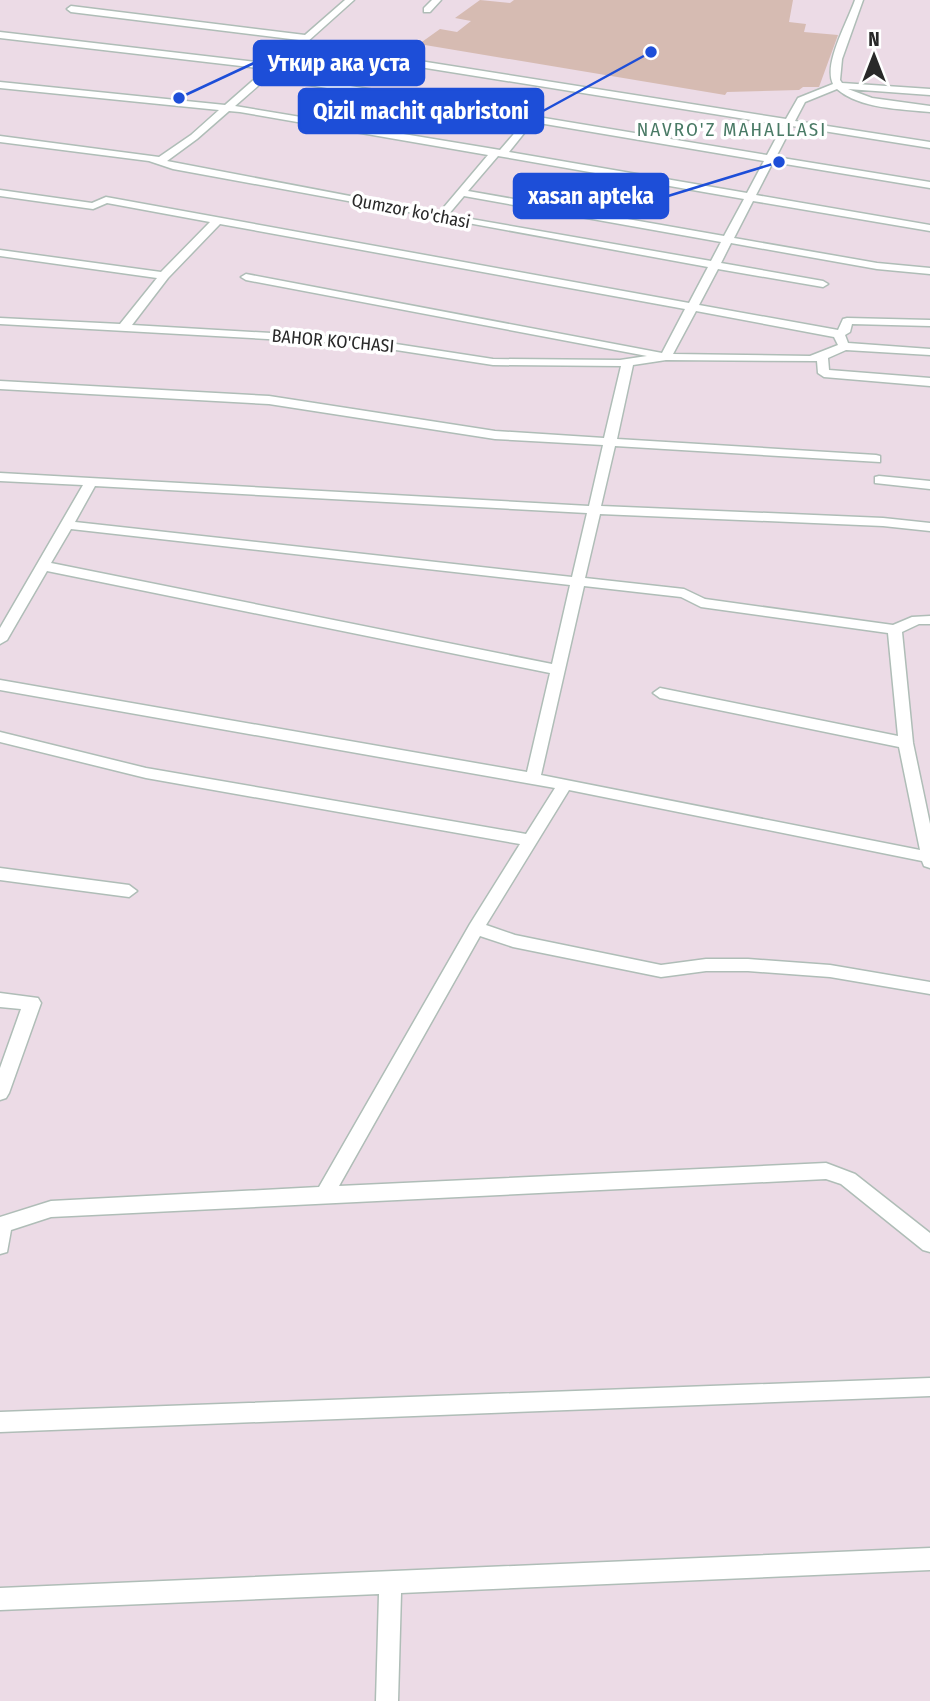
<svg xmlns="http://www.w3.org/2000/svg" width="930" height="1701" viewBox="0 0 930 1701" font-family="'Fira Sans Condensed',sans-serif">
<rect width="100%" height="100%" fill="#ecdbe6"/>
<path fill="#d6bbb2" d="M 480,0 L 510,3 L 514,0 L 793,0 L 789,22 L 806,24 L 804,32 L 838,35 L 819,87 L 803,87 L 799,90 L 727,92 L 725,95 L 419,44 L 440,29 L 457,32 L 471,21 L 455,18 Z"/>
<g fill="none" stroke-linecap="round" stroke-linejoin="round">
<defs>
<path id="minor" d="M 345,0 L 354,0 L 306,43 L 786,119 L 798,98 L 833,84 C 823,64 848,21 855,0 L 863,0 L 842,59 L 840,80 L 842,83 L 930,89 L 930,95 L 848,89 L 872,98 L 930,106 L 930,112 C 901,109 860,109 837,89 L 805,102 L 795,121 L 930,142 L 930,148 L 792,126 L 776,157 L 930,182 L 930,188 L 773,162 L 756,195 L 930,225 L 930,231 L 753,201 L 734,238 L 877,263 L 930,268 L 930,274 L 877,269 L 731,243 L 721,263 L 823,281 L 828,284 L 823,287 L 718,269 L 699,305 L 838,330 L 843,319 L 847,318 L 930,320 L 930,326 L 852,324 L 850,332 L 845,335 L 848,343 L 930,349 L 930,355 L 846,350 L 828,358 L 829,370 L 930,378 L 930,386 L 824,377 L 818,373 L 817,361 L 666,360 L 633,365 L 617,439 L 876,455 L 880,456 L 880,462 L 615,446 L 601,506 L 883,518 L 930,523 L 930,531 L 883,526 L 600,514 L 585,578 L 684,589 L 705,599 L 893,625 L 912,617 L 930,616 L 930,624 L 919,624 L 902,632 L 913,743 L 930,824 L 930,868 L 924,866 L 922,861 L 569,790 L 486,925 L 515,935 L 661,965 L 706,959 L 748,959 L 830,965 L 930,982 L 930,994 L 830,977 L 748,971 L 706,971 L 661,977 L 513,947 L 480,936 L 339,1186 L 826,1163 L 855,1174 L 930,1233 L 930,1252 L 923,1250 L 841,1184 L 826,1179 L 51,1217 L 11,1230 L 7,1252 L 0,1254 L 0,1217 L 51,1201 L 319,1187 L 470,924 L 520,844 L 146,778 L 0,742 L 0,732 L 146,768 L 526,834 L 555,788 L 0,690 L 0,680 L 527,772 L 550,673 L 47,571 L 7,640 L 0,644 L 0,628 L 83,485 L 0,481 L 0,473 L 589,506 L 603,445 L 495,439 L 269,404 L 0,389 L 0,381 L 269,396 L 495,431 L 604,438 L 621,366 L 493,365 L 357,344 L 0,324 L 0,318 L 120,324 L 157,278 L 0,256 L 0,250 L 161,272 L 210,222 L 107,203 L 93,209 L 0,196 L 0,190 L 92,203 L 106,197 L 689,303 L 708,267 L 173,169 L 149,161 L 0,142 L 0,136 L 159,157 L 191,135 L 219,110 L 0,88 L 0,82 L 225,105 L 266,69 L 0,38 L 0,32 L 272,64 L 299,40 L 71,12 L 67,9 L 71,6 L 305,35 ZM 301,48 L 783,125 L 767,155 L 272,73 ZM 267,78 L 525,121 L 500,150 L 235,106 ZM 229,111 L 240,112 L 488,155 L 439,213 L 167,161 L 197,139 ZM 533,122 L 764,161 L 747,193 L 509,152 ZM 498,156 L 744,199 L 724,236 L 468,191 ZM 464,196 L 721,242 L 711,261 L 448,215 ZM 220,224 L 685,309 L 662,353 L 246,274 L 241,277 L 246,280 L 647,356 L 620,360 L 493,359 L 357,338 L 132,325 L 168,278 ZM 696,311 L 834,337 L 838,345 L 810,356 L 673,354 ZM 95,486 L 587,513 L 572,577 L 75,522 ZM 71,529 L 570,585 L 552,664 L 51,563 ZM 584,586 L 681,597 L 701,607 L 888,633 L 898,736 L 660,688 L 653,693 L 660,698 L 899,747 L 920,850 L 541,775 Z
M 432,0 L 441,0 L 430,12 L 424,12 L 424,8 Z
M 879,476 L 930,481 L 930,489 L 875,483 L 875,477 Z
M 0,868 L 129,885 L 137,891 L 129,897 L 0,880 Z
M 0,993 L 38,998 L 41,1003 L 9,1093 L 6,1098 L 0,1100 L 0,1068 L 21,1009 L 0,1007 Z
M 930,1378 L 930,1396 L 0,1432 L 0,1412 Z
M 930,1548 L 930,1570 L 401,1593 L 398,1701 L 376,1701 L 379,1594 L 0,1610 L 0,1588 Z"/>
</defs>
<use href="#minor" stroke="#afbdb7" stroke-width="3"/>
<use href="#minor" fill="#fff" fill-rule="evenodd"/>
</g>
<g text-anchor="middle" dominant-baseline="central" stroke-width="7" stroke-linejoin="round" paint-order="stroke">
<g font-size="18" fill="#292929" stroke="#fff">
<text transform="translate(411 211) rotate(11)">Qumzor ko'chasi</text>
<text transform="translate(333 341) rotate(5)">BAHOR KO'CHASI</text>
</g>
<g font-size="19" letter-spacing="2" fill="#497a65" stroke="#fff">
<text x="732" y="129">NAVRO'Z MAHALLASI</text>
</g>
</g>
<path fill="none" stroke="#1d4ed8" stroke-width="2.5" d="M179 98L254 63M651 52L543 111M779 162L668 196"/>
<g fill="#1d4ed8" stroke="#fff" stroke-width="2.5">
<circle cx="179" cy="98" r="7"/>
<circle cx="651" cy="52" r="7"/>
<circle cx="779" cy="162" r="7"/>
</g>
<g fill="#1d4ed8" stroke="#1d4ed8" stroke-width="2.5">
<rect x="254" y="41" width="170" height="44" rx="7"/>
<rect x="299" y="89" width="244" height="44" rx="7"/>
<rect x="514" y="174" width="154" height="44" rx="7"/>
</g>
<g font-size="23" text-anchor="middle" font-weight="bold" fill="#fff">
<text x="339" y="71">Уткир ака уста</text>
<text x="421" y="119">Qizil machit qabristoni</text>
<text x="591" y="204">xasan apteka</text>
</g>
<g transform="translate(874 56)" stroke="#ffffff" stroke-width="5" paint-order="stroke">
<path d="M0-5L12 26L0 18L-12 26Z" fill="#292929"/>
<text y="-10" font-size="19" font-weight="bold" text-anchor="middle" fill="#292929">N</text>
</g>
</svg>
